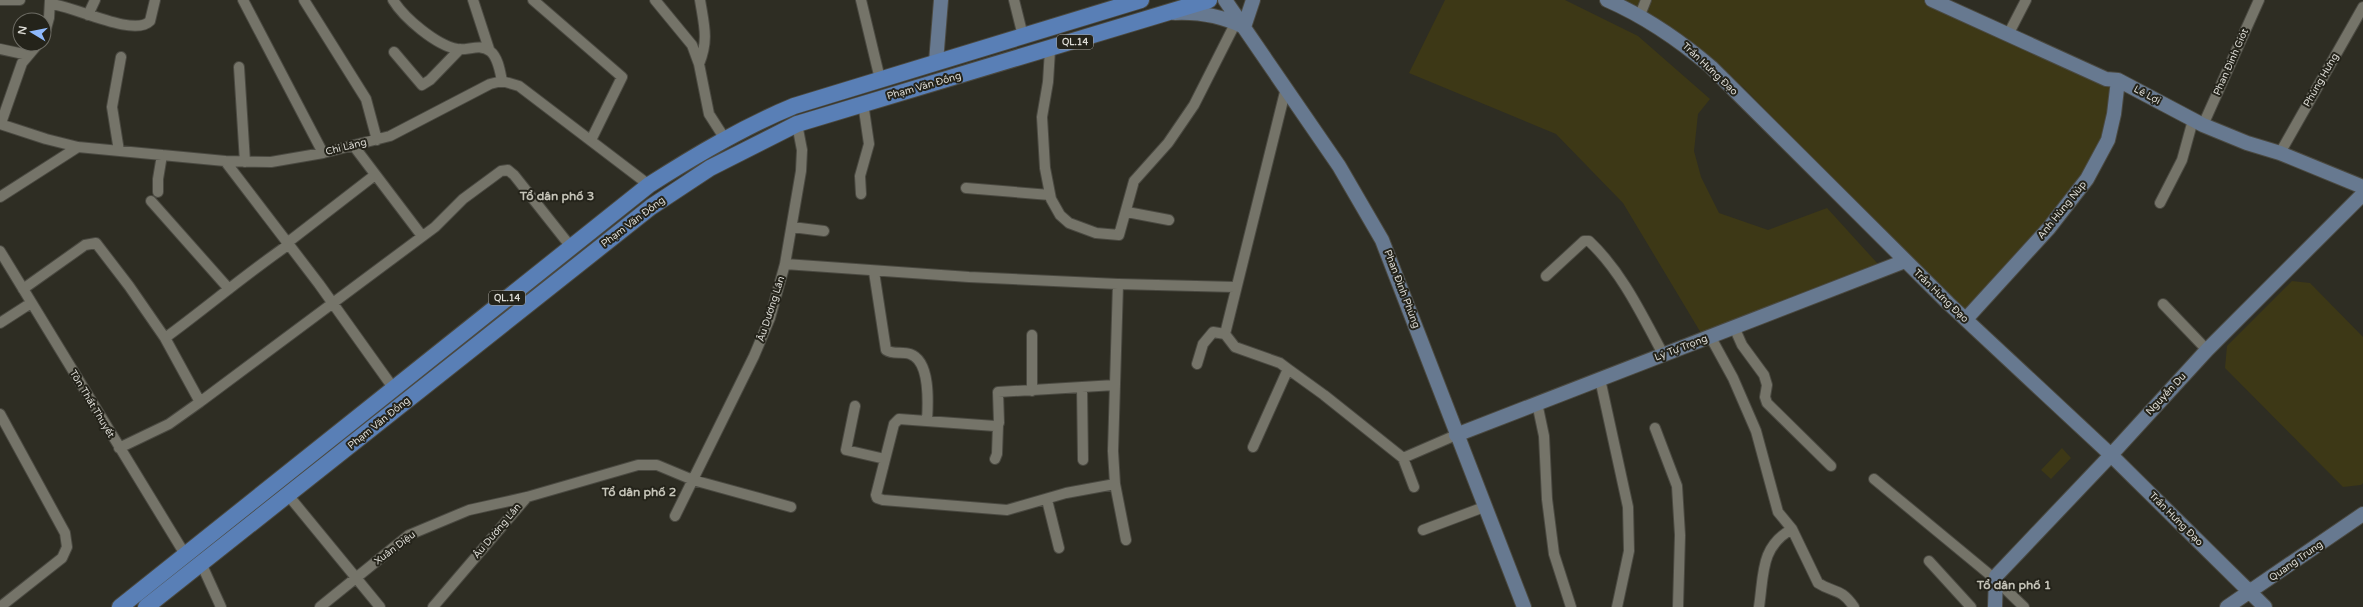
<svg xmlns="http://www.w3.org/2000/svg" width="2363" height="607" viewBox="0 0 2363 607" font-family="'Varela Round',sans-serif">
<rect width="100%" height="100%" fill="#2e2d23"/>
<path fill="#3d3816" d="M 1445,0 L 1565,0 L 1638,36 L 1710,99 L 1698,114 L 1694,151 L 1701,177 L 1719,213 L 1768,230 L 1827,208 L 1878,264 L 1701,333 L 1623,203 L 1556,134 L 1409,73 Z
M 1607,0 L 1933,0 L 2118,80 L 2114,114 L 2087,179 L 1962,316 L 1744,88 L 1682,42 Z
M 2292,281 L 2310,283 L 2363,337 L 2363,483 L 2361,485 L 2343,487 L 2225,368 L 2227,346 Z
M 2062,448 L 2071,458 L 2051,479 L 2041,470 Z"/>
<g fill="none" stroke-linecap="round" stroke-linejoin="round">
<defs>
<path id="street" d="M 0,0 L 20,0
M 243,0 L 323,153
M 304,0 L 366,99 L 377,140
M 393,0 C 404,18 436,45 457,49 C 468,51 480,43 490,51 C 498,57 500,71 502,81
M 473,0 L 489,49
M 533,0 L 622,77 L 591,140
M 655,0 L 692,45 L 699,64 L 709,114 L 725,139
M 861,0 L 880,79
M 1014,0 L 1023,36
M 50,4 C 69,4 134,38 150,21 L 155,0
M 88,15 L 95,0
M 1640,15 L 1646,0
M 2011,29 L 2026,0
M 44,36 L 49,18 L 50,0
M 0,49 L 28,55
M 1050,50 L 1048,82 L 1042,117 L 1045,168 L 1051,199 L 1060,215 L 1069,223 L 1096,233 L 1119,235 L 1134,181 L 1168,143 L 1194,105 L 1237,20
M 394,52 L 422,85 L 430,80 L 460,49
M 699,64 C 709,40 704,25 700,0
M 239,67 L 245,162
M 1286,88 L 1225,334 L 1235,347 L 1280,363 L 1288,369 L 1324,395 L 1403,458 L 1456,435
M 1,123 L 22,63 L 38,44
M 0,124 L 46,139 L 78,147 L 225,161 L 271,162 L 323,153 L 390,136 L 490,84 L 502,81 L 519,86 L 649,185
M 2203,125 L 2259,0
M 353,145 L 422,236
M 119,151 L 112,107 L 121,57
M 2280,153 L 2363,7
M 225,161 L 319,284 L 394,389
M 966,188 L 1050,195
M 158,192 L 158,179 L 162,155
M 861,194 L 860,176 L 869,144 L 863,103
M 0,197 L 78,147
M 151,201 L 229,289
M 2160,203 L 2182,160 L 2193,120
M 1127,212 L 1169,220
M 792,227 L 824,231
M 287,243 L 375,175
M 0,251 L 186,556
M 785,264 L 969,277 L 1118,284 L 1235,287
M 874,272 L 886,350 C 893,355 902,351 910,354 C 931,361 928,404 927,421
M 1546,276 L 1584,241 L 1589,241 C 1622,272 1642,315 1663,354
M 1118,284 L 1113,451 L 1115,484 L 1126,540
M 23,289 L 85,245 L 96,243 L 129,286 L 165,338 L 200,402
M 2163,304 L 2207,350
M 0,323 L 31,303
M 1734,327 L 1742,345 L 1764,375 L 1767,385 L 1765,397 L 1767,403 L 1831,466
M 1032,335 L 1032,391
M 1710,336 L 1733,378 L 1756,431 L 1778,512 L 1792,529 L 1818,583 C 1835,594 1840,587 1854,607
M 165,338 C 206,308 246,274 288,245
M 1197,364 L 1203,344 L 1213,332 L 1225,334
M 1600,379 L 1628,507 L 1629,551 L 1617,607
M 1082,387 L 1083,460
M 1537,403 L 1544,436 L 1547,499 L 1554,554 L 1571,607
M 855,406 L 846,450 L 885,459
M 0,414 L 65,533 L 67,547 L 62,558 L 0,607
M 1655,428 L 1677,486 L 1680,535 L 1678,607
M 1253,447 L 1288,369
M 119,448 L 169,424 L 200,402 L 435,227 L 463,199 L 501,171 L 508,170 L 514,175 L 571,247
M 1403,458 L 1414,487
M 995,459 L 997,454 L 998,425
M 1874,479 L 1995,579 L 2024,607
M 1115,484 L 1066,493 L 1007,510 L 883,500 L 877,498 L 876,495 L 894,424 L 899,419 L 995,426 L 999,423 L 998,392 L 1115,385
M 288,495 L 380,607
M 1047,500 L 1059,548
M 675,516 L 754,356 L 770,318 L 785,264 L 801,171 L 802,150 L 797,124
M 1423,530 L 1484,507
M 1929,561 L 1971,607
M 201,563 L 221,607
M 320,607 L 409,535 L 469,510 L 527,497
M 433,607 L 527,497 L 638,465 L 657,465 L 693,480 L 791,507
M 1759,607 C 1764,574 1760,547 1792,529"/>
<path id="secondary" d="M 1225,0 L 1339,166 L 1382,240 L 1524,607
M 1607,0 C 1646,17 1678,39 1711,67 L 1948,303 L 2111,455 L 2265,607
M 1932,0 L 2106,79 L 2118,80 L 2203,125 L 2247,143 L 2280,153 L 2363,187
M 1175,13 C 1200,12 1222,16 1244,27 L 1253,0
M 936,62 L 941,0
M 1966,319 L 2049,228 L 2087,179 L 2108,140 L 2114,114 L 2118,80
M 1456,435 L 1905,261
M 1995,607 L 1996,576 L 2111,455 L 2207,350 L 2363,194
M 2227,607 L 2363,514"/>
<path id="primary" d="M 120,607 L 649,185 C 696,155 743,127 794,106 L 1141,0
M 146,607 L 651,207 L 710,168 L 797,124 L 1209,0"/>
</defs>
<use href="#street" stroke="#4a4941" stroke-width="12"/>
<use href="#secondary" stroke="#4a4941" stroke-width="16"/>
<use href="#primary" stroke="#4a4941" stroke-width="18"/>
<use href="#street" stroke="#757469" stroke-width="10"/>
<use href="#secondary" stroke="#677990" stroke-width="14"/>
<use href="#primary" stroke="#597fb6" stroke-width="16"/>
</g>
<g text-anchor="middle" dominant-baseline="central" stroke-width="4" stroke-linejoin="round" paint-order="stroke">
<g fill="#24231a" stroke="#a6a49e" stroke-width="1">
<rect x="1057" y="35" width="36" height="14" rx="3"/>
<rect x="489" y="291" width="36" height="14" rx="3"/>
</g>
<g font-size="9" font-weight="bold" fill="#dddcd6">
<text x="1075" y="42">QL.14</text>
<text x="507" y="298">QL.14</text>
</g>
<g font-size="10" fill="#dddcd6" stroke="#24231a">
<text transform="translate(2231 62) rotate(-66)">Phan Đình Giót</text>
<text transform="translate(1710 69) rotate(43)">Trần Hưng Đạo</text>
<text transform="translate(2321 80) rotate(-60)">Phùng Hưng</text>
<text transform="translate(924 86) rotate(-16)">Phạm Văn Đồng</text>
<text transform="translate(2147 95) rotate(28)">Lê Lợi</text>
<text transform="translate(346 147) rotate(-14)">Chi Lăng</text>
<text transform="translate(2062 210) rotate(-51)">Anh Hùng Núp</text>
<text transform="translate(633 222) rotate(-37)">Phạm Văn Đồng</text>
<text transform="translate(1402 289) rotate(69)">Phan Đình Phùng</text>
<text transform="translate(1941 296) rotate(44)">Trần Hưng Đạo</text>
<text transform="translate(771 309) rotate(-72)">Âu Dương Lân</text>
<text transform="translate(1681 348) rotate(-21)">Lý Tự Trọng</text>
<text transform="translate(2166 394) rotate(-47)">Nguyễn Du</text>
<text transform="translate(92 404) rotate(59)">Tôn Thất Thuyết</text>
<text transform="translate(379 423) rotate(-39)">Phạm Văn Đồng</text>
<text transform="translate(2176 519) rotate(45)">Trần Hưng Đạo</text>
<text transform="translate(497 531) rotate(-50)">Âu Dương Lân</text>
<text transform="translate(395 548) rotate(-37)">Xuân Diệu</text>
<text transform="translate(2296 561) rotate(-35)">Quang Trung</text>
</g>
<g font-size="12" font-weight="bold" fill="#c5c4b8" stroke="#24231a">
<text x="557" y="196">Tổ dân phố 3</text>
<text x="639" y="492">Tổ dân phố 2</text>
<text x="2014" y="585">Tổ dân phố 1</text>
</g>
</g>
<g transform="translate(32 32) rotate(280)"><circle r="19" fill="#24231a" stroke="#6e6d65"/>
<path d="M0-3L7 15L0 10L-7 15Z" fill="#8eb9fc"/>
<text y="-6" font-size="11" font-weight="bold" text-anchor="middle" fill="#dddcd6">N</text>
</g>
</svg>
